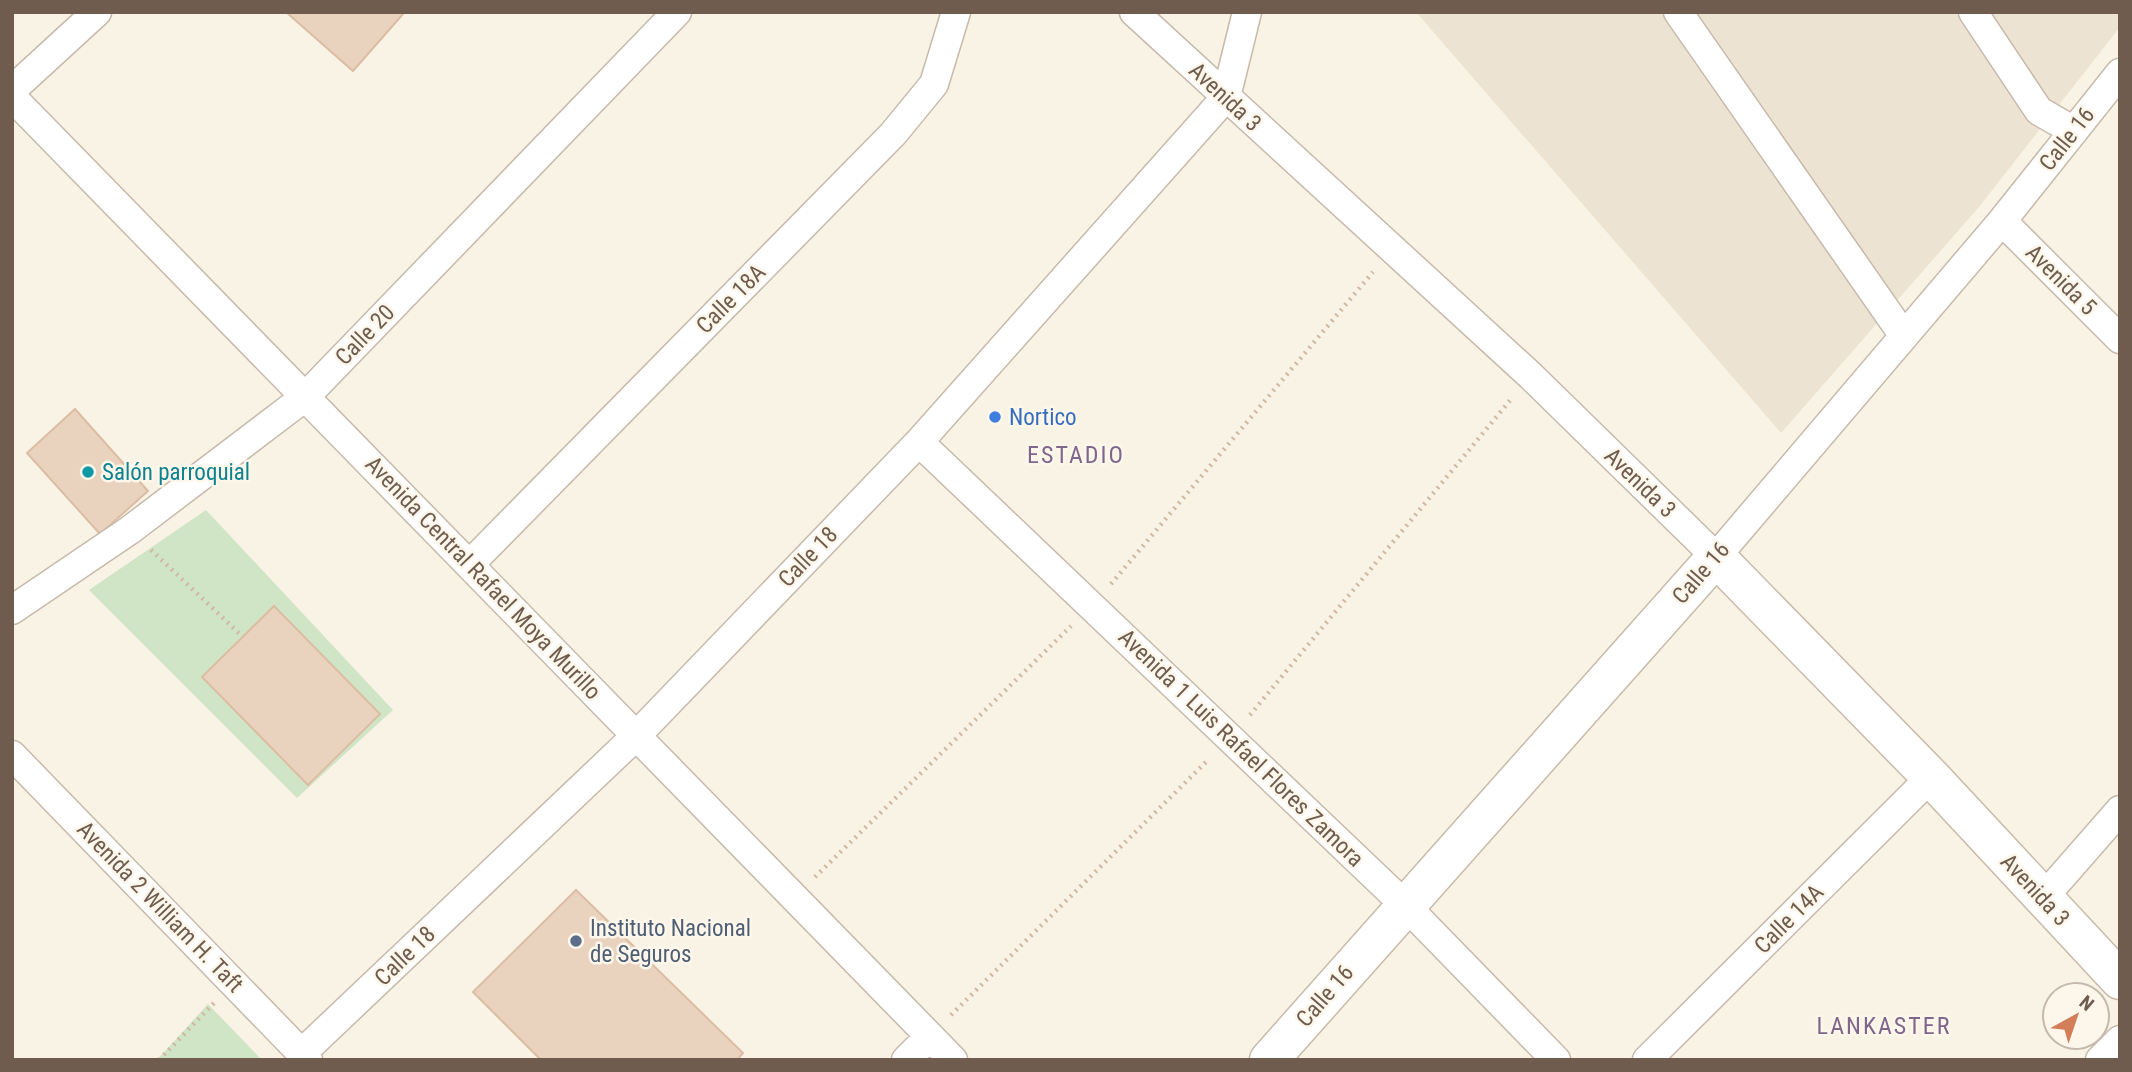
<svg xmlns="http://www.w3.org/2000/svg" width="2132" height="1072" viewBox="0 0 2132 1072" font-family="'Roboto Condensed',sans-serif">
<rect width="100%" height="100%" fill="#f9f3e5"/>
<path fill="#ede3d3" d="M 1416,12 L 2120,12 L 2120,27 L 1979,207 L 1781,433 Z"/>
<path fill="#d0e5c6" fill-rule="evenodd" d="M 206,510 L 393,710 L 297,798 L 89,590 ZM 274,607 L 380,713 L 308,784 L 202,677 Z
M 208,1004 L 262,1060 L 157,1060 Z"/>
<path fill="#e9d3be" stroke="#dcbda3" stroke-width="2" d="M 286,12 L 402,12 L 403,14 L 353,71 Z
M 75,409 L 148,491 L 100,534 L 27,453 Z
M 274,606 L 380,714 L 308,785 L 202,677 Z
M 576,890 L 743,1053 L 737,1060 L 541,1060 L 473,992 Z"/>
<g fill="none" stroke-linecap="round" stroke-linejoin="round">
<defs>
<path id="street" d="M 1134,12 L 1531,376 L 1716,557 L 2002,221 L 2120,73
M 1678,12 L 1904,336
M 1973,12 L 2039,111 L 2074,131
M 12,90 L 97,12
M 12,97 L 953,1060
M 2002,221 L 2120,339
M 919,442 L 1405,905 L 1556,1060
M 470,564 L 893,134 L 934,84 L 956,12
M 12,610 L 130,530 L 305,397 L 677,12
M 12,755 L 308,1060
M 2043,898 L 2120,810
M 302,1053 L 637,735 L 919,442 L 1226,97 L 1247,12
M 906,1060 L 929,1037
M 1647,1060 L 1931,777
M 2100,1060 L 2120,1040"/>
<path id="secondary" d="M 1269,1060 L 1716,557 L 1931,777 L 2120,980"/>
</defs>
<use href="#street" stroke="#c7baab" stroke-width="31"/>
<use href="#secondary" stroke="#c9baa9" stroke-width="41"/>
<path stroke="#d0b8a4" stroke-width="4.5" stroke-dasharray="2 5" stroke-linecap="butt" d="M 151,550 L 243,637
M 1111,584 L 1373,272
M 1250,715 L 1512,398
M 815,877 L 1071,626
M 951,1015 L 1208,760
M 159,1060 L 214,1003"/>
<use href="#street" stroke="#fff" stroke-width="28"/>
<use href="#secondary" stroke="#fff" stroke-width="38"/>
</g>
<circle fill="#3f7fe0" stroke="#fdf7eb" stroke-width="2.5" cx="995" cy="417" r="7"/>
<circle fill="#0f9aa8" stroke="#fdf7eb" stroke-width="2.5" cx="88" cy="472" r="7"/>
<circle fill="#5c6f8a" stroke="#fdf7eb" stroke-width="2.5" cx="576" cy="941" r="7"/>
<g text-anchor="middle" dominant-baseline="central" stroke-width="5" stroke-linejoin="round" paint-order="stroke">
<g font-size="23" fill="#6f5c4e" stroke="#fdf7eb">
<text transform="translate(1225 97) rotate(43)">Avenida 3</text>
<text transform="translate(2067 139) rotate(-52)">Calle 16</text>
<text transform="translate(2061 280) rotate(45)">Avenida 5</text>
<text transform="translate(731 299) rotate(-45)">Calle 18A</text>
<text transform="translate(365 335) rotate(-46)">Calle 20</text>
<text transform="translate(1640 483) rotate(44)">Avenida 3</text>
<text transform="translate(808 557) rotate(-46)">Calle 18</text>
<text transform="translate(1701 573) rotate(-49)">Calle 16</text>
<text transform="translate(483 578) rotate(46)">Avenida Central Rafael Moya Murillo</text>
<text transform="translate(1241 748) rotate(44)">Avenida 1 Luis Rafael Flores Zamora</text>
<text transform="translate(2035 890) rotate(47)">Avenida 3</text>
<text transform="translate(160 907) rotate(46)">Avenida 2 William H. Taft</text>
<text transform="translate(1789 919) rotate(-45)">Calle 14A</text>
<text transform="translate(405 956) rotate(-44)">Calle 18</text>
<text transform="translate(1325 996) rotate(-49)">Calle 16</text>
</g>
<g font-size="23" fill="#366cbe" stroke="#fdf7eb" text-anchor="start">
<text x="1009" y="417">Nortico</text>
</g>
<g font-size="23" fill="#0d838f" stroke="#fdf7eb" text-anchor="start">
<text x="102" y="472">Salón parroquial</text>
</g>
<g font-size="23" fill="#4e5e75" stroke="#fdf7eb" text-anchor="start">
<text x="590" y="928">Instituto Nacional<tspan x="590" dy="26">de Seguros</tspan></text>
</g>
<g font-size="24" letter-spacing="2" fill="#81668c" stroke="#fdf7eb">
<text x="1076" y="455">ESTADIO</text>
<text x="1884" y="1026">LANKASTER</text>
</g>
</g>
<rect width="2132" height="1072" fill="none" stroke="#6f5c4e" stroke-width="28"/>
<g transform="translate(2076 1016) rotate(40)"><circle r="33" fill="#fdf7eb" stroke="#c4b9ac" stroke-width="2"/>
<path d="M0-5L12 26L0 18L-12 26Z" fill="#d47e59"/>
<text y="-10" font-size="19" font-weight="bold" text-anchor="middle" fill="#6f5c4e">N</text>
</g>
</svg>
